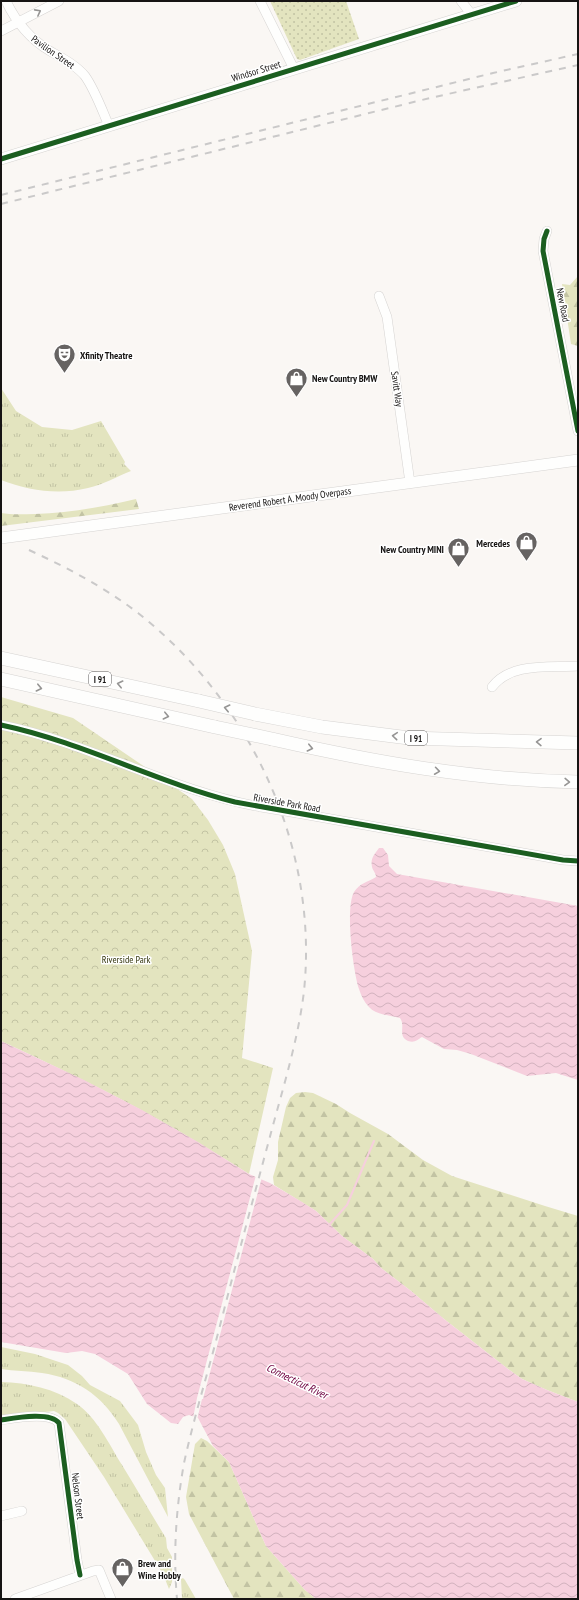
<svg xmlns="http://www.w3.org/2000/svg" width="579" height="1600" viewBox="0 0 579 1600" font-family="'PT Sans Narrow',sans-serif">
<defs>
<pattern id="grass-tufts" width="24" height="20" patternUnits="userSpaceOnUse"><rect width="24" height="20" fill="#e3e4bf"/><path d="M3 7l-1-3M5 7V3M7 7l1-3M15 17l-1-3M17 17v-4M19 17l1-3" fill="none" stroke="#c2c3a3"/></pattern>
<pattern id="forest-firs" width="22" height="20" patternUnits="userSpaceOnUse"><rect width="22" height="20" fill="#e3e4bf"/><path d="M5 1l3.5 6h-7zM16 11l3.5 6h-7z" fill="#c2c3a3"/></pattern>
<pattern id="park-crowns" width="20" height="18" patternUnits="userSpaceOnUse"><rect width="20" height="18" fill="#e3e4bf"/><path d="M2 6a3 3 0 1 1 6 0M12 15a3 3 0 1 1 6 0" fill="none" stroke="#c2c3a3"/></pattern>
<pattern id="garden-dots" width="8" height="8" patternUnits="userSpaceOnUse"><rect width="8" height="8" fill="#e3e4bf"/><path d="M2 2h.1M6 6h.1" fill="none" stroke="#c2c3a3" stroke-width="1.8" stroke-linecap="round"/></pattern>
<pattern id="water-waves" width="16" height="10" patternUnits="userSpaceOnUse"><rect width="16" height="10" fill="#f6cfdd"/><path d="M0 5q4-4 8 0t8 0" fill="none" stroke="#d2b1bd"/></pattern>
</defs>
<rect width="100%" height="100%" fill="#faf7f4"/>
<path fill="url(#grass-tufts)" d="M 1,388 L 16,411 L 42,427 L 72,430 L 101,421 L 125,462 L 124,464 L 131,471 C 118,476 103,485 88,488 C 59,495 29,491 1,480 Z
M 1,1347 L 35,1354 L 68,1365 L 82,1376 L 90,1385 L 120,1401 L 138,1425 L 146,1452 L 156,1475 L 165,1488 L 168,1517 L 119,1424 C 101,1395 76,1378 42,1373 C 28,1371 14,1371 1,1369 Z
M 1,1382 C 28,1383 54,1388 77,1404 C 97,1418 109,1444 122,1465 C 137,1489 151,1514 166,1538 L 167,1548 L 172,1557 L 172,1582 L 169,1589 L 163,1574 L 104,1477 L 65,1419 L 58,1413 L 54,1411 L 1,1417 Z
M 183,1578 L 185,1580 L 196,1599 L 182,1599 L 181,1579 Z"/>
<path fill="url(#forest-firs)" d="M 578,276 L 578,346 L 571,344 L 562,284 L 570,285 Z
M 136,499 L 139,509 L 1,526 L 1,513 C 12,515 24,514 35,514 C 69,513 102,507 136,499 Z
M 305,1092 L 313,1093 L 336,1104 L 350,1113 L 388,1134 L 423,1160 L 452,1176 L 545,1206 L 578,1216 L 578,1402 L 547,1390 L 522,1379 L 508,1369 L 444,1319 L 411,1291 L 381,1268 L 373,1259 L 342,1236 L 316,1211 L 274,1185 L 273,1177 L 278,1160 L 278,1142 L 286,1107 L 290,1098 L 296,1093 Z
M 201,1438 L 207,1441 L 229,1462 L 266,1546 L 305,1590 L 316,1599 L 234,1599 L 189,1514 L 186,1497 L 195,1444 Z"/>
<path fill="url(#park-crowns)" d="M 1,697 L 73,718 L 192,799 L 208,820 L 223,845 L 235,874 L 252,951 L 242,1058 L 273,1068 L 249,1174 C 214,1152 178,1130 141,1110 C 95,1085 48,1063 1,1041 Z"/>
<path fill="url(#garden-dots)" d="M 270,1 L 346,1 L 359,39 L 300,60 L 297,59 Z"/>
<path fill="url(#water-waves)" d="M 379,848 L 383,848 L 388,855 L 389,866 L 397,874 L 578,906 L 578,1080 L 556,1073 L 527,1076 L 471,1054 L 457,1050 L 444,1049 L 422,1037 C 417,1040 415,1043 408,1041 C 397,1036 406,1026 400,1018 C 390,1015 376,1015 369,1007 C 364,1002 361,995 359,989 C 353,970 345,908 354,892 C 360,883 368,882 376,877 C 376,873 373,871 372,867 C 370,858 375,854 379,848 Z
M 1,1041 L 84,1080 L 142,1110 L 198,1142 L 249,1174 L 270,1183 L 302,1202 L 316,1211 L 342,1236 L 373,1259 L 381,1268 L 411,1291 L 444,1319 L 508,1369 L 522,1379 L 547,1390 L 578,1402 L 578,1599 L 316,1599 L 305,1590 L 266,1546 L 229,1462 L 213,1446 L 198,1418 L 189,1415 L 183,1417 L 178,1424 L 171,1423 L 147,1404 L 128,1374 L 95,1354 L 82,1351 L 66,1353 L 1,1342 Z"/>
<path fill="#faf7f4" d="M 256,1175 L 262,1177 L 203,1399 L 202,1399 L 197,1420 L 193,1418 L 197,1398 Z"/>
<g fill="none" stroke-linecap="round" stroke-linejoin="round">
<path stroke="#f6cfdd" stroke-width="2" d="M 329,1225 L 347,1205 L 374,1141"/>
<defs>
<path id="minor" d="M 6,1 C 16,22 30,39 50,51 C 62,58 76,65 85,76 C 95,90 102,110 109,126
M 260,1 L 294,69
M 461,1 L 472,15
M 1,31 L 59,1
M 547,231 L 544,239 L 543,251 L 578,431
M 379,296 L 387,317 L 410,483
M 492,687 C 511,662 549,668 578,666
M 1,725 C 90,743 171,791 261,807
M 297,813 L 563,860 L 578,861
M 1,1420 C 14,1418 50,1411 59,1423 L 77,1560 L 80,1575
M 1,1516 L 22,1511
M 15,1599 L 93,1571 L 99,1570 L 111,1599"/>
<path id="major" d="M 1,159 L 516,1
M 1,538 L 578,460"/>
<path id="highway" d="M 1,658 L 199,701
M 1,679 L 215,727
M 255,714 L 322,727 L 409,738 L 578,743
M 272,739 C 373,762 474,780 578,782"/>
</defs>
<use href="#minor" stroke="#d6d4d2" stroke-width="10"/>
<use href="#major" stroke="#d6d4d2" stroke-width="12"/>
<use href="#highway" stroke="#d6d4d2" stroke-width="14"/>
<use href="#minor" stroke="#fefefd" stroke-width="9"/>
<use href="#major" stroke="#fefefd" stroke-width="11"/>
<use href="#highway" stroke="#fefefd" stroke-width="13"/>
<path stroke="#cac9c9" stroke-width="2" stroke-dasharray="7 7" stroke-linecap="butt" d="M 1,195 L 493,73 L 578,54
M 1,204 L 430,98 L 578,65
M 29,550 C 68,568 104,587 138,613 C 250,701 319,847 304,991 C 298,1042 281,1094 268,1144 C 250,1210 233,1275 216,1341 C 205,1382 193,1422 184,1463 C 176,1508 173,1554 177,1599"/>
<defs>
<path id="minor-bridge" d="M 261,807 L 297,813"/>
<path id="highway-bridge" d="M 199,701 L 255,714
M 215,727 L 272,739"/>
</defs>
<use href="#minor-bridge" stroke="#d6d4d2" stroke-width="10" stroke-linecap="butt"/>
<use href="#highway-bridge" stroke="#d6d4d2" stroke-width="14" stroke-linecap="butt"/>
<use href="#minor-bridge" stroke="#fefefd" stroke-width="9"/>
<use href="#highway-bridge" stroke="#fefefd" stroke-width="13"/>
<defs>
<path id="cycleway" d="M 1,159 L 516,1
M 547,231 L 544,239 L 543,251 L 578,431
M 1,725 C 82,742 156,782 235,802 L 563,860 L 578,861
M 1,1420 C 14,1418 50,1411 59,1423 L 77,1560 L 80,1575"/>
</defs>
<use href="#cycleway" stroke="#fff" stroke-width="8"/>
<use href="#cycleway" stroke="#1b5e20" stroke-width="5"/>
</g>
<defs><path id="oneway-chevron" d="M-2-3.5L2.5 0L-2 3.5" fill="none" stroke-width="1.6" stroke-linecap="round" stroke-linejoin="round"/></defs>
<g stroke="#969594">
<use href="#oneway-chevron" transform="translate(38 12) rotate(-28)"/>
<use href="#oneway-chevron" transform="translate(120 684) rotate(-167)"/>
<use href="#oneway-chevron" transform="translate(39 688) rotate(13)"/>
<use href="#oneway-chevron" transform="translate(227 708) rotate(-167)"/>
<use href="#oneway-chevron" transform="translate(166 716) rotate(13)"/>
<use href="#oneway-chevron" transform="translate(395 736) rotate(-175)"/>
<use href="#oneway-chevron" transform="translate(539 742) rotate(-179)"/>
<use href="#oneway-chevron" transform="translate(310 748) rotate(13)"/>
<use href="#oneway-chevron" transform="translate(437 771) rotate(8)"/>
<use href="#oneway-chevron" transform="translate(567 782) rotate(2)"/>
</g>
<defs>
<symbol id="theatre-pin" viewBox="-11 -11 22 30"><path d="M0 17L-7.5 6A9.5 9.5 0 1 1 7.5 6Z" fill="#666362" stroke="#fff"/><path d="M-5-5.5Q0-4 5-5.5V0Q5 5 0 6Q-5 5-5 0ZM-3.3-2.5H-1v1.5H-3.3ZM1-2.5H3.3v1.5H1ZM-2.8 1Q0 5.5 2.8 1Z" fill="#fff"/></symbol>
<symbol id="shop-pin" viewBox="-11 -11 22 30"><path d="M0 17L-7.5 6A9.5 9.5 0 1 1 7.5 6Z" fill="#666362" stroke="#fff"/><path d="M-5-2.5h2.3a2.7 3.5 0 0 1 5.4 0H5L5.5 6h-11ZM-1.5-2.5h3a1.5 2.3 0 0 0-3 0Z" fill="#fff"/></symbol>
</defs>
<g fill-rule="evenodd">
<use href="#theatre-pin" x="52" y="342" width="25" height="34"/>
<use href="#shop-pin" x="284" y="366" width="25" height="34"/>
<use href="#shop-pin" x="514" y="530" width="25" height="34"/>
<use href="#shop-pin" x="446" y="536" width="25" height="34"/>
<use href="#shop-pin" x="110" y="1556" width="25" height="34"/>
</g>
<g text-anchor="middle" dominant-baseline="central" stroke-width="3" stroke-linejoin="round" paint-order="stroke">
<g fill="#fff" stroke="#5c5a5a" stroke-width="1">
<rect x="89" y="672" width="22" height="14" rx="3"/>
<rect x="405" y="731" width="22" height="14" rx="3"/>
</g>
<g font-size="9" font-weight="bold" fill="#161413">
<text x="100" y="679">I 91</text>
<text x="416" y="738">I 91</text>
</g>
<g font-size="10" fill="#161413" stroke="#fff">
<text transform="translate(53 52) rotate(35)">Pavilion Street</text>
<text transform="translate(256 71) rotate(-17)">Windsor Street</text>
<text transform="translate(563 305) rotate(79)">New Road</text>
<text transform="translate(397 389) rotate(82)">Savitt Way</text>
<text transform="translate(290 499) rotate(-8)">Reverend Robert A. Moody Overpass</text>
<text transform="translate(287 803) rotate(10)">Riverside Park Road</text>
<text transform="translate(78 1496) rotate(83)">Nelson Street</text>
</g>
<g font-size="10" font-weight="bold" fill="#161413" stroke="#fff" text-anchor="start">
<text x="80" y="355">Xfinity Theatre</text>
<text x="312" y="378">New Country BMW</text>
<text x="510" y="543" text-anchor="end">Mercedes</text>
<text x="444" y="549" text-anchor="end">New Country MINI</text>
<text x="138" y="1563">Brew and<tspan x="138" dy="12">Wine Hobby</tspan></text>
</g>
<g font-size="10" fill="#363810" stroke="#fff">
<text x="126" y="959">Riverside Park</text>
</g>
<g font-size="11" font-style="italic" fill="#6e0040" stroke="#fff">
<text transform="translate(297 1381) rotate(26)">Connecticut River</text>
</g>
</g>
<rect width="579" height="1600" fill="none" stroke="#161413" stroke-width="4"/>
</svg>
